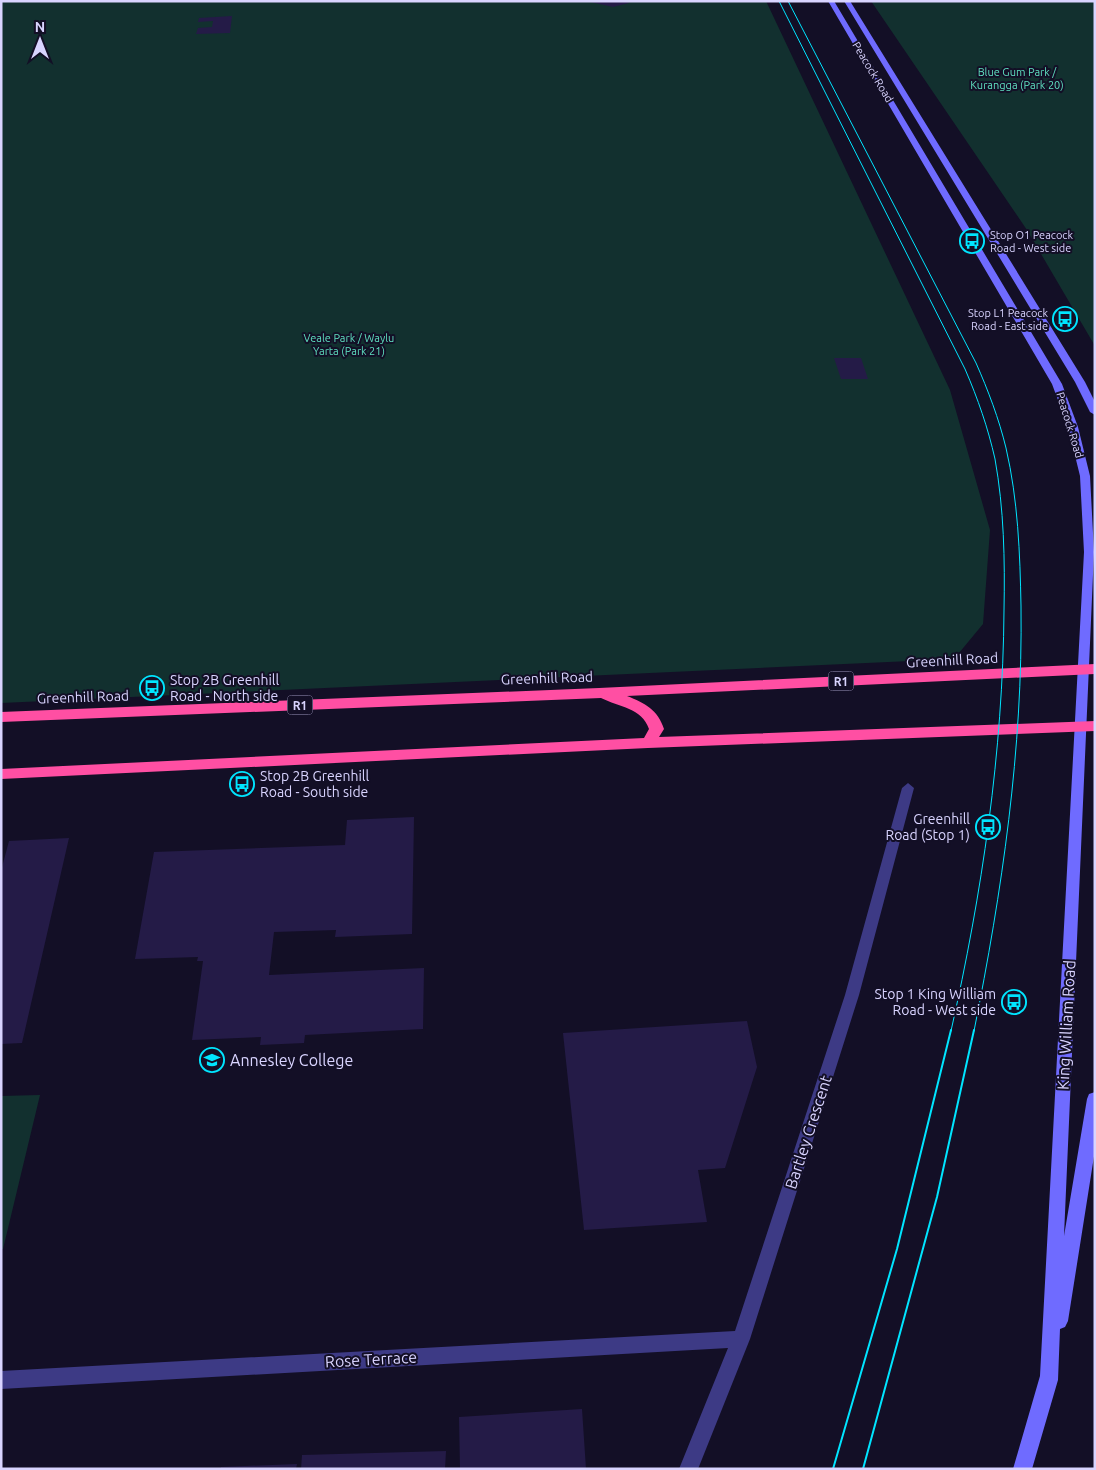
<svg xmlns="http://www.w3.org/2000/svg" width="1096" height="1470" viewBox="0 0 1096 1470" font-family="Ubuntu,sans-serif">
<rect width="100%" height="100%" fill="#130f26"/>
<path fill="#12302f" d="M 1,1 L 766,1 L 950,390 L 990,530 L 983,624 L 954,659 L 1,703 Z
M 871,1 L 1095,1 L 1095,346 L 1027,230 Z
M 40,1095 L 3,1249 L 1,1249 L 1,1096 Z"/>
<path fill="#241b47" d="M 586,1 L 628,1 L 629,3 L 613,7 Z
M 232,16 L 230,33 L 196,34 L 198,28 L 212,27 L 213,21 L 198,22 L 199,18 Z
M 834,358 L 861,358 L 868,379 L 841,379 Z
M 414,817 L 412,934 L 335,937 L 336,930 L 274,932 L 269,975 L 424,968 L 423,1029 L 305,1035 L 304,1043 L 260,1045 L 261,1037 L 192,1040 L 203,961 L 197,961 L 198,957 L 135,959 L 154,852 L 345,845 L 347,820 Z
M 69,838 L 22,1043 L 1,1044 L 1,871 L 9,841 Z
M 747,1021 L 757,1067 L 725,1168 L 698,1170 L 707,1222 L 584,1230 L 563,1033 Z
M 582,1409 L 586,1469 L 460,1469 L 459,1417 Z
M 446,1451 L 445,1469 L 301,1469 L 302,1455 Z
M 297,1464 L 296,1469 L 221,1469 L 221,1467 Z"/>
<g fill="none" stroke-linecap="round" stroke-linejoin="round">
<path fill="#3d3a85" fill-rule="evenodd" d="M 908,783 L 914,788 L 859,995 L 750,1339 L 698,1469 L 679,1469 L 728,1348 L 1,1389 L 1,1371 L 735,1331 L 845,995 L 902,788 Z"/>
<path fill="#6f6bff" fill-rule="evenodd" d="M 828,1 L 834,1 L 1062,384 L 1078,427 L 1090,476 L 1094,552 L 1064,1236 L 1087,1099 L 1089,1094 L 1095,1092 L 1095,1150 L 1068,1321 L 1065,1327 L 1060,1329 L 1058,1380 L 1032,1469 L 1013,1469 L 1040,1376 L 1084,552 L 1080,476 L 1068,427 L 1052,384 Z
M 844,1 L 850,1 L 1085,382 L 1095,402 L 1095,415 L 1090,412 L 1075,382 Z"/>
<path fill="#ff4fa3" fill-rule="evenodd" d="M 1095,664 L 1095,674 L 627,696 C 645,703 658,710 664,729 L 659,737 L 1095,721 L 1095,731 L 648,748 L 1,779 L 1,769 L 644,738 L 649,729 C 642,708 619,707 601,698 L 1,722 L 1,712 L 599,688 Z"/>
<path stroke="#00e5ff" stroke-width="1" d="M 779,1 L 965,369 C 978,399 988,428 995,459 C 1004,509 1005,560 1004,610 C 1003,752 982,893 951,1031
M 788,1 L 976,363 C 988,390 999,419 1006,448 C 1018,500 1020,553 1021,606 C 1023,749 1002,891 974,1031"/>
<path stroke="#00e5ff" stroke-width="2" d="M 833,1469 L 897,1249 L 951,1030
M 863,1469 L 937,1197 L 974,1030"/>
</g>
<defs>
<symbol id="bus-ring" viewBox="-11 -11 22 22"><circle r="9.5" fill="#130f26" stroke="#00e5ff" stroke-width="1.5"/><path d="M-5-6H5V4H4V6H2V4H-2V6H-4V4H-5ZM-3.5-4V0h7V-4ZM-3.5 1.2v1.5H-2V1.2ZM2 1.2v1.5H3.5V1.2Z" fill="#00e5ff"/></symbol>
<symbol id="school-ring" viewBox="-11 -11 22 22"><circle r="9.5" fill="#130f26" stroke="#00e5ff" stroke-width="1.5"/><path d="M0-5L7-2L0 1L-7-2ZM-4 1L0 2.5L4 1V4Q0 6-4 4Z" fill="#00e5ff"/></symbol>
</defs>
<g fill-rule="evenodd">
<use href="#bus-ring" x="958" y="227" width="28" height="28"/>
<use href="#bus-ring" x="1051" y="305" width="28" height="28"/>
<use href="#bus-ring" x="138" y="674" width="28" height="28"/>
<use href="#bus-ring" x="228" y="770" width="28" height="28"/>
<use href="#bus-ring" x="974" y="813" width="28" height="28"/>
<use href="#bus-ring" x="1000" y="988" width="28" height="28"/>
<use href="#school-ring" x="198" y="1046" width="28" height="28"/>
</g>
<g text-anchor="middle" dominant-baseline="central" stroke-width="4" stroke-linejoin="round" paint-order="stroke">
<g font-size="11" fill="#d9d4ff" stroke="#130f26">
<text transform="translate(873 72) rotate(59)">Peacock Road</text>
<text transform="translate(1070 425) rotate(73)">Peacock Road</text>
</g>
<g font-size="11" fill="#5fe0c0" stroke="#130f26">
<text x="1017" y="72">Blue Gum Park /<tspan x="1017" dy="13">Kurangga (Park 20)</tspan></text>
<text x="349" y="338">Veale Park / Waylu<tspan x="349" dy="13">Yarta (Park 21)</tspan></text>
</g>
<g font-size="11" fill="#d9d4ff" stroke="#130f26" text-anchor="start">
<text x="990" y="235">Stop O1 Peacock<tspan x="990" dy="13">Road - West side</tspan></text>
<text x="1048" y="313" text-anchor="end">Stop L1 Peacock<tspan x="1048" dy="13">Road - East side</tspan></text>
</g>
<g fill="#130f26" stroke="#9e99be" stroke-width="1">
<rect x="828.5" y="671.5" width="25" height="19" rx="4"/>
<rect x="287.5" y="695.5" width="25" height="19" rx="4"/>
</g>
<g font-size="12" font-weight="bold" fill="#d9d4ff">
<text x="841" y="681">R1</text>
<text x="300" y="705">R1</text>
</g>
<g font-size="14" fill="#d9d4ff" stroke="#130f26">
<text transform="translate(952 660) rotate(-3)">Greenhill Road</text>
<text transform="translate(547 678) rotate(-2)">Greenhill Road</text>
<text transform="translate(83 697) rotate(-2)">Greenhill Road</text>
</g>
<g font-size="14" fill="#d9d4ff" stroke="#130f26" text-anchor="start">
<text x="170" y="680">Stop 2B Greenhill<tspan x="170" dy="16">Road - North side</tspan></text>
<text x="260" y="776">Stop 2B Greenhill<tspan x="260" dy="16">Road - South side</tspan></text>
<text x="970" y="819" text-anchor="end">Greenhill<tspan x="970" dy="16">Road (Stop 1)</tspan></text>
<text x="996" y="994" text-anchor="end">Stop 1 King William<tspan x="996" dy="16">Road - West side</tspan></text>
</g>
<g font-size="16" fill="#d9d4ff" stroke="#130f26">
<text transform="translate(1066 1025) rotate(-87)">King William Road</text>
<text transform="translate(808 1132) rotate(-72)">Bartley Crescent</text>
<text transform="translate(371 1359) rotate(-3)">Rose Terrace</text>
</g>
<g font-size="16" fill="#d9d4ff" stroke="#130f26" text-anchor="start">
<text x="230" y="1060">Annesley College</text>
</g>
</g>
<rect width="1096" height="1470" fill="none" stroke="#d9d4ff" stroke-width="5"/>
<g transform="translate(40 40)" stroke="#130f26" stroke-width="4" paint-order="stroke">
<path d="M0-4L9 19L0 12L-9 19Z" fill="#d9d4ff"/>
<text y="-8" font-size="14" font-weight="bold" text-anchor="middle" fill="#d9d4ff">N</text>
</g>
</svg>
